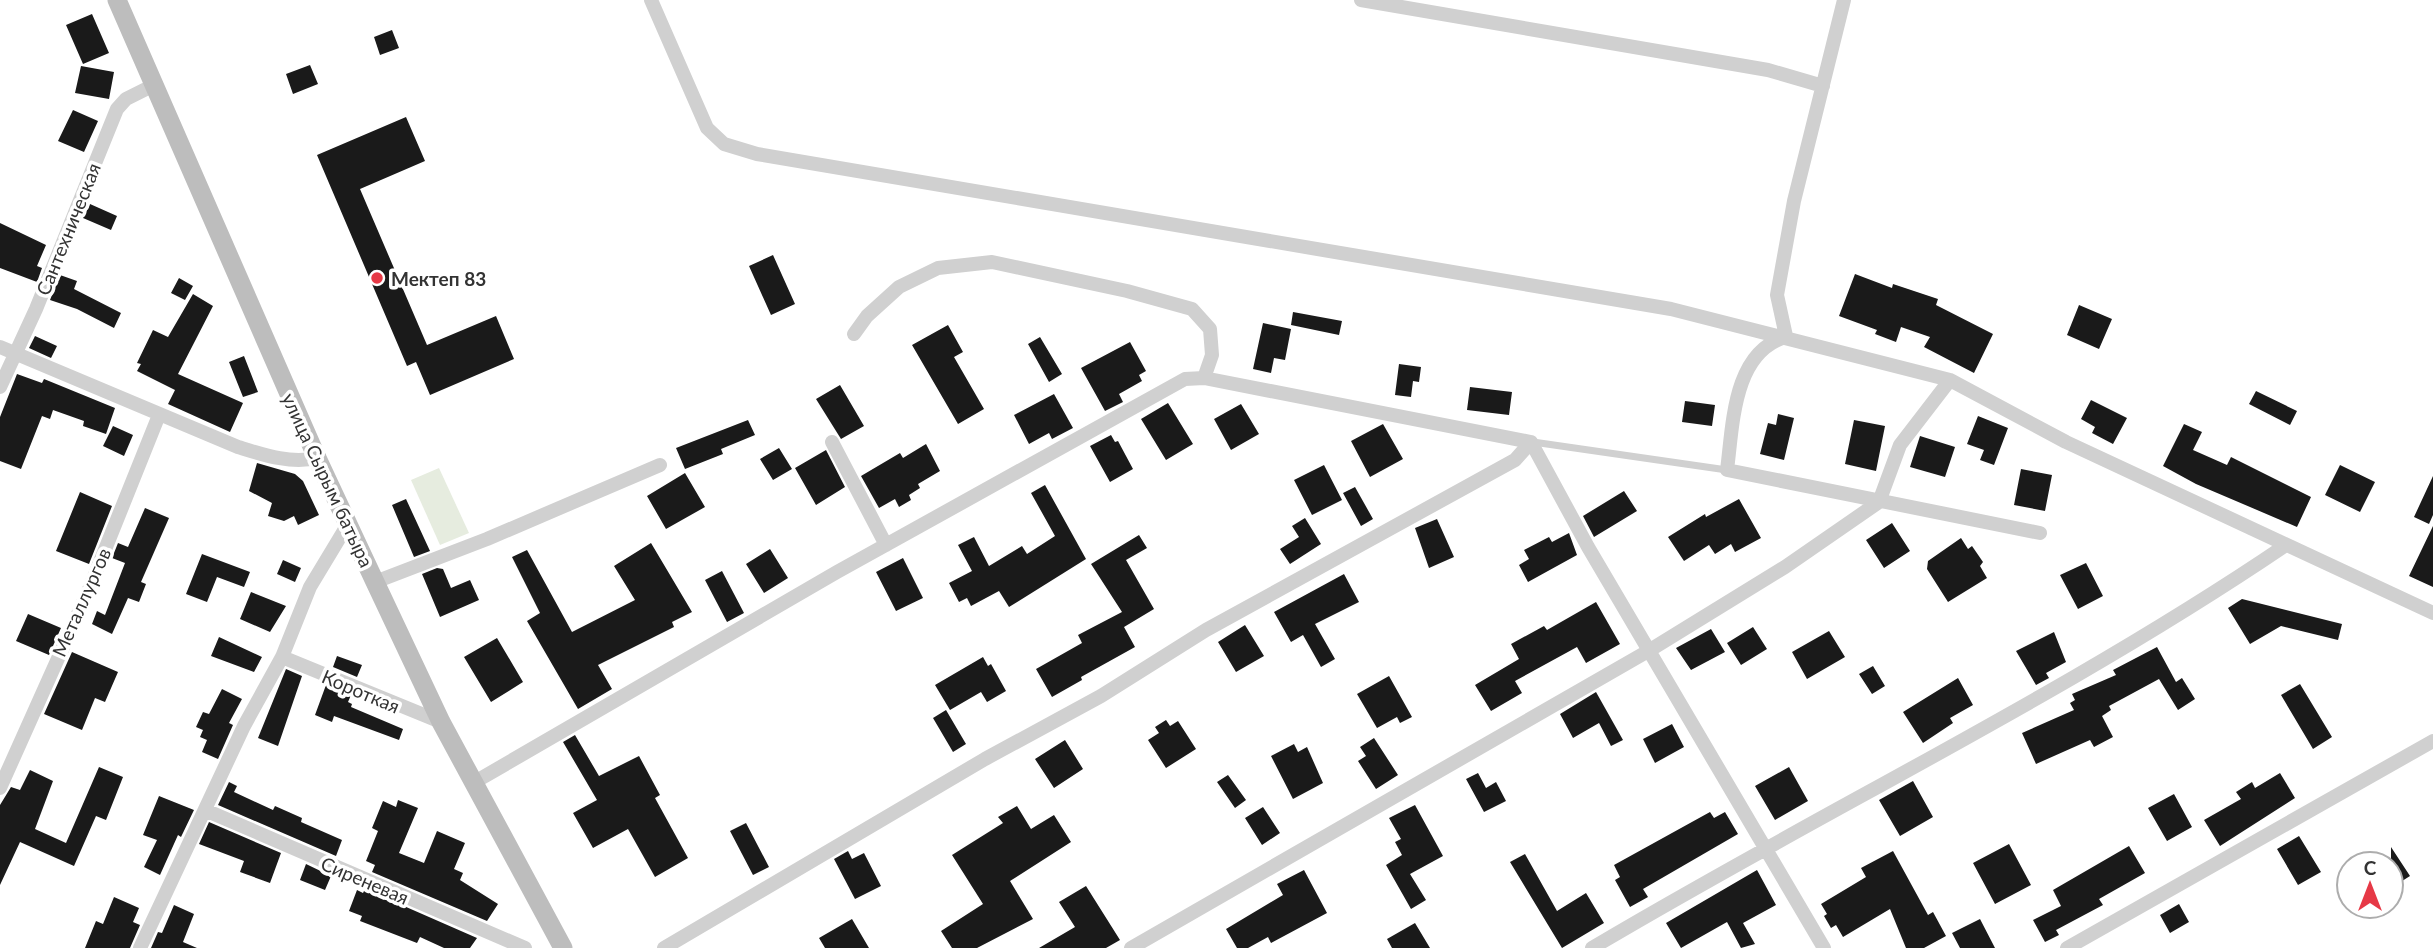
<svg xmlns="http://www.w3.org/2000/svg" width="2433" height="948" viewBox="0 0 2433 948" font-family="Lato,sans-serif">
<rect width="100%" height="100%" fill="#fff"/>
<path fill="#e6ecdf" d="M 439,468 L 469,533 L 440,545 L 411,480 Z"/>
<path fill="#1a1a1a" d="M 92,14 L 109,53 L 83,64 L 66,25 Z
M 392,30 L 399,48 L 380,55 L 374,37 Z
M 310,65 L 318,84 L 293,94 L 286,74 Z
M 81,66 L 114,72 L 109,99 L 75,93 Z
M 73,110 L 98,121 L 84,152 L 58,141 Z
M 406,117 L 425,161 L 360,189 L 427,345 L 496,316 L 514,359 L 430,395 L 416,362 L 407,366 L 317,155 Z
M 90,204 L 117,216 L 111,230 L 83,218 Z
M 0,223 L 46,245 L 37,266 L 42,268 L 37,282 L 0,268 Z
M 773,255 L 795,304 L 771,315 L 749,266 Z
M 1855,274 L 1892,288 L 1893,284 L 1938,299 L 1936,305 L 1993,334 L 1974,373 L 1924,347 L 1930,337 L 1901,327 L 1896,342 L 1875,334 L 1877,330 L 1839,316 Z
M 60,275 L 77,281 L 74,289 L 121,313 L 114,328 L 77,309 L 50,300 Z
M 179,278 L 193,286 L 185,300 L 171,293 Z
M 193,294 L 213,306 L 178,374 L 243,403 L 230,432 L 168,404 L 175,390 L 137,371 L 141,364 L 137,363 L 153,330 L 168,337 Z
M 2079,305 L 2112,319 L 2099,349 L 2067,335 Z
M 1293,312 L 1342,321 L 1339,335 L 1291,325 Z
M 1263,323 L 1291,329 L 1285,360 L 1274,358 L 1271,373 L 1253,369 Z
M 948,325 L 963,352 L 954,357 L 984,409 L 958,424 L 912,345 Z
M 35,336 L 57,346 L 51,358 L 29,348 Z
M 1040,337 L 1062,374 L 1049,382 L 1028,344 Z
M 1130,342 L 1146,371 L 1139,375 L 1142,381 L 1119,394 L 1123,402 L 1105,411 L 1081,368 Z
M 244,356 L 258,392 L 243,397 L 229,362 Z
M 1399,364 L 1421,367 L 1419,382 L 1413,381 L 1411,397 L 1395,395 Z
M 17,374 L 42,383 L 44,379 L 115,408 L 106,434 L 83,426 L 84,421 L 53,410 L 50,419 L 42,416 L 21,469 L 0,461 L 0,417 Z
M 840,385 L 864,426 L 841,439 L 816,399 Z
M 1470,387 L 1512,392 L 1509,415 L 1467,410 Z
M 2256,391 L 2297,411 L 2290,425 L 2249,404 Z
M 1054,394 L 1073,428 L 1052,439 L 1049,433 L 1029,444 L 1014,415 Z
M 2091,400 L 2127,418 L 2113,444 L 2092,433 L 2095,427 L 2081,419 Z
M 1685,401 L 1715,405 L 1712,426 L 1682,422 Z
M 1168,403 L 1193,444 L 1166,460 L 1141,419 Z
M 1241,404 L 1259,434 L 1231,450 L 1214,419 Z
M 1778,414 L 1794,418 L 1784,460 L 1760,454 L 1768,423 L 1776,425 Z
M 1978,416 L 2008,428 L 1994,465 L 1980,460 L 1984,450 L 1967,444 Z
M 748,420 L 755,435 L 721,449 L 723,454 L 685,469 L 676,448 Z
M 1854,420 L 1885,426 L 1876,471 L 1845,464 Z
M 1383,424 L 1403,459 L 1370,477 L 1351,441 Z
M 2184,424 L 2202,432 L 2193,450 L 2227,465 L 2231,457 L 2311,497 L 2297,527 L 2196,484 L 2163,466 Z
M 113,426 L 133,435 L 124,456 L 103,446 Z
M 1111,435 L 1115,442 L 1118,441 L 1133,469 L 1110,482 L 1090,446 Z
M 1920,436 L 1955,447 L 1945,477 L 1910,467 Z
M 926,444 L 940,471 L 918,484 L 920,488 L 909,495 L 911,500 L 899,507 L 895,499 L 879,508 L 861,476 L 900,453 L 903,458 Z
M 779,448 L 792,469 L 773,480 L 760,459 Z
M 826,450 L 845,487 L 816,505 L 795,468 Z
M 257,463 L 295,474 L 303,481 L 319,515 L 298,525 L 294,516 L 284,521 L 268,516 L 272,503 L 249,491 Z
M 1324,465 L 1342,500 L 1312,515 L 1294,480 Z
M 2340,465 L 2375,482 L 2360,512 L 2325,495 Z
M 2021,469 L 2052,475 L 2045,511 L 2014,505 Z
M 685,473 L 705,507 L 666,529 L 647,496 Z
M 2433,476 L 2433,515 L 2429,524 L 2414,517 Z
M 1045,485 L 1086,559 L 1009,607 L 999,591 L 971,606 L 967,598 L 959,602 L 949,583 L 972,571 L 958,545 L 974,537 L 989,566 L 1022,546 L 1027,554 L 1055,536 L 1031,493 Z
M 1355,487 L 1373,519 L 1361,526 L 1343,493 Z
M 1624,491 L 1637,511 L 1594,537 L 1583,516 Z
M 80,492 L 112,506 L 89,564 L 56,551 Z
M 406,499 L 430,551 L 414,557 L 392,505 Z
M 1739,499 L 1761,538 L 1735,552 L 1731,544 L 1715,554 L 1709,545 L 1684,561 L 1668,537 L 1705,514 L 1706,517 Z
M 145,508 L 169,518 L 141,582 L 146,584 L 139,602 L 128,598 L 112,634 L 92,624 L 97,611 L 105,615 L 125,563 L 112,558 L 118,543 L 128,547 Z
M 1305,518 L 1321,544 L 1290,564 L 1280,549 L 1299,537 L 1292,526 Z
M 1437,519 L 1454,557 L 1429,568 L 1415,528 Z
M 1892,523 L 1910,551 L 1884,568 L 1866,540 Z
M 2433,526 L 2433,587 L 2409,576 Z
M 1569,533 L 1577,555 L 1528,582 L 1519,565 L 1529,559 L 1524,550 L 1549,537 L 1552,542 Z
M 1139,535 L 1147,548 L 1126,560 L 1154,609 L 1124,627 L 1135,647 L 1081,677 L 1082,680 L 1052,697 L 1036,669 L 1082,643 L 1078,635 L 1122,612 L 1091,564 Z
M 1961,538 L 1968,549 L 1972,546 L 1983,562 L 1980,566 L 1987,578 L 1948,602 L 1927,569 L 1928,561 Z
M 651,543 L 692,612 L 672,622 L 674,627 L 598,665 L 612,689 L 578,709 L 527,621 L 540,613 L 512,557 L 527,550 L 572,632 L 635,600 L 614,566 Z
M 770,549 L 788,578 L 764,593 L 746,564 Z
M 202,554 L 250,572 L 244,587 L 217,577 L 207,602 L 186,594 Z
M 903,558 L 923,598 L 896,611 L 876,572 Z
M 283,560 L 301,568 L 295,582 L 277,574 Z
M 2086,563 L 2103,596 L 2078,609 L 2060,575 Z
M 437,568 L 443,569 L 451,588 L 470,580 L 479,600 L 440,617 L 422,574 Z
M 722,571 L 744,613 L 727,622 L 705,580 Z
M 1344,574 L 1359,602 L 1315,624 L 1335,659 L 1321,667 L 1303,635 L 1291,642 L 1274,612 Z
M 251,592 L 286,606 L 270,632 L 240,619 Z
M 2242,599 L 2342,624 L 2338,640 L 2281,626 L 2250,644 L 2228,608 Z
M 1596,602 L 1620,644 L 1586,663 L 1577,647 L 1515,681 L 1522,693 L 1491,711 L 1475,685 L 1519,659 L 1511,644 L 1544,626 L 1547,630 Z
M 28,614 L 61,628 L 49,655 L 16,641 Z
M 1245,625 L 1264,656 L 1236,672 L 1218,642 Z
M 1753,627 L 1767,649 L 1741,665 L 1727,643 Z
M 1711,629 L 1725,652 L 1691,670 L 1676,648 Z
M 1829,631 L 1845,657 L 1807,679 L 1792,652 Z
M 2054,632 L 2066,662 L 2046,673 L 2049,678 L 2036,685 L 2016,651 Z
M 219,637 L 262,657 L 254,672 L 211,656 Z
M 497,638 L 523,682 L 491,702 L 464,657 Z
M 2157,647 L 2176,682 L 2182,678 L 2195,699 L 2178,710 L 2159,679 L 2109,706 L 2111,710 L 2102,716 L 2113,737 L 2094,747 L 2090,740 L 2036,764 L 2022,733 L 2074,710 L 2070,703 L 2075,700 L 2072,694 L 2116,675 L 2113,670 Z
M 72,652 L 118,672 L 105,702 L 95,698 L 82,730 L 44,714 Z
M 337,656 L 362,665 L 357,677 L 333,667 Z
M 983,657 L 988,666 L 991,664 L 1006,691 L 987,702 L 981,692 L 950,710 L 935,685 Z
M 1873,666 L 1885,686 L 1872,694 L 1859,674 Z
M 286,669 L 302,676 L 278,746 L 258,738 Z
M 1389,676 L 1412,717 L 1400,723 L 1397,717 L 1377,728 L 1357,694 Z
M 1958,678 L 1973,705 L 1950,718 L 1953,723 L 1923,743 L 1903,712 Z
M 2300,684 L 2332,737 L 2313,749 L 2281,695 Z
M 326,685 L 351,695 L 348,702 L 352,704 L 351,707 L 403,729 L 399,740 L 334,716 L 332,722 L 315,715 Z
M 222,689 L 242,699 L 229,723 L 233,725 L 218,759 L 202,752 L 207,740 L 200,737 L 203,730 L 196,727 L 203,712 L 209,714 Z
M 1596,692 L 1623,740 L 1611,746 L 1599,723 L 1573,738 L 1560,714 Z
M 946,710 L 966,744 L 953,752 L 933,718 Z
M 1166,720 L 1170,726 L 1178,721 L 1196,749 L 1166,768 L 1148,740 L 1159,733 L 1155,727 Z
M 1672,724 L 1684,747 L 1655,763 L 1643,739 Z
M 575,735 L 599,776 L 639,756 L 660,795 L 655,798 L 688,858 L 655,877 L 628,829 L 593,848 L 573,813 L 597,800 L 563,742 Z
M 1374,738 L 1398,775 L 1376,789 L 1358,761 L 1366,756 L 1360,747 Z
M 1065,740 L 1083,769 L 1054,788 L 1035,759 Z
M 1294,744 L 1298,752 L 1307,747 L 1323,783 L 1293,799 L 1271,756 Z
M 99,767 L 123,777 L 106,820 L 96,816 L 74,866 L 20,842 L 0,885 L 0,805 L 11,787 L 20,790 L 30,770 L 53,781 L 35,829 L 66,843 Z
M 1789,767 L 1808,801 L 1775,820 L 1755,786 Z
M 1478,773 L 1486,788 L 1496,782 L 1506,801 L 1484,812 L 1466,779 Z
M 2280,773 L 2295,798 L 2220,846 L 2204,820 L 2241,799 L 2236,792 L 2252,782 L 2255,788 Z
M 1228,775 L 1246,800 L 1235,808 L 1217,782 Z
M 1913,781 L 1933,817 L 1900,836 L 1879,800 Z
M 229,782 L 237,786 L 234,792 L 273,810 L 275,806 L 302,818 L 301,822 L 342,840 L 336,856 L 218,805 Z
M 2174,794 L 2192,827 L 2167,841 L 2148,808 Z
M 159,796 L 194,810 L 181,837 L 178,835 L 160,875 L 144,867 L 157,840 L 143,835 Z
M 398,800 L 418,808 L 399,853 L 424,863 L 437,831 L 465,843 L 454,869 L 463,873 L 460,880 L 498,904 L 487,921 L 372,872 L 375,865 L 366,861 L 378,831 L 372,828 L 383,801 L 396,807 Z
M 1415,805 L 1443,856 L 1410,874 L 1426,900 L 1411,909 L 1386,865 L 1402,855 L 1395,842 L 1401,839 L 1389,818 Z
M 1017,806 L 1031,829 L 1054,815 L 1071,842 L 1010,881 L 1033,919 L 977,948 L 952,948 L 941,931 L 983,904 L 952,855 L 1003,823 L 998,817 Z
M 1263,807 L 1280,833 L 1262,845 L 1245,818 Z
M 1710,812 L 1714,818 L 1725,812 L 1738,834 L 1643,889 L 1648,897 L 1630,907 L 1615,880 L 1620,877 L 1614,865 Z
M 209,822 L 281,853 L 270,883 L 240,872 L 244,861 L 199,844 Z
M 746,823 L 769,867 L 753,875 L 730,831 Z
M 2299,836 L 2321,872 L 2298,885 L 2277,849 Z
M 2009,844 L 2031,885 L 1995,904 L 1973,863 Z
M 2129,846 L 2145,873 L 2099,899 L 2103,905 L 2056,930 L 2059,935 L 2045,942 L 2033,920 L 2061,906 L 2053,890 Z
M 2391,847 L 2410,876 L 2391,888 Z
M 848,851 L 852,859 L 864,853 L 881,886 L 855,899 L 834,859 Z
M 1893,851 L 1928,915 L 1933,912 L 1946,936 L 1924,948 L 1906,948 L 1890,909 L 1843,937 L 1836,925 L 1831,928 L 1824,916 L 1827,914 L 1821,904 L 1866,877 L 1861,868 Z
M 1525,854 L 1557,911 L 1586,893 L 1604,923 L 1562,948 L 1510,862 Z
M 306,864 L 331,876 L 325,890 L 300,880 Z
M 1304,870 L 1327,913 L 1271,943 L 1268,937 L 1248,948 L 1237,948 L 1226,929 L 1283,895 L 1277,884 Z
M 1757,870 L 1776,905 L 1743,923 L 1755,944 L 1741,948 L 1727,922 L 1681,948 L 1666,923 Z
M 1086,886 L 1120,940 L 1106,948 L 1039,948 L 1075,927 L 1059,902 Z
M 365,889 L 477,938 L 470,948 L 444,948 L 420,937 L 417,943 L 360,921 L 362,916 L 349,911 L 357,890 L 363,893 Z
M 114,897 L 139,908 L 133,922 L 140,925 L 130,948 L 85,948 L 96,921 L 103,924 Z
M 2179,904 L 2189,922 L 2170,933 L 2160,915 Z
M 174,905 L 194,914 L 183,942 L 197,948 L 151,948 L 158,932 L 162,933 Z
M 852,919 L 869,948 L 825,948 L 819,938 Z
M 1980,919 L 1995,948 L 1960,948 L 1952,933 Z
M 1415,923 L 1430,948 L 1392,948 L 1387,939 Z"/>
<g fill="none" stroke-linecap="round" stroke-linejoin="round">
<path stroke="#d0d0d0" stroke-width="7" d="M 1533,442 L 1727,470"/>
<path stroke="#d0d0d0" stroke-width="14" d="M 651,0 L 707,128 L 724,144 L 757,154 L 1671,309 L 1950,380 L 2066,442 L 2433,613
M 1361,0 L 1768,70 L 1823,86
M 854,334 L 867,316 L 899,287 L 938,268 L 992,262 L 1127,291 L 1192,309 L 1210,329 L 1212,355 L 1204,378
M 1786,336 L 1777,295 L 1794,201 L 1844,0
M 1785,337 C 1733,353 1733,424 1727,470 L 2040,533
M 0,347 L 238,447 C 264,455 290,464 317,458
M 0,387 L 36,309 L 117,109 L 126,99 L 152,86
M 832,442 L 886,545
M 1531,442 L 1588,547 L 1824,948
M 375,582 L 487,539 L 660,465
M 282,657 L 441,722
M 473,783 L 837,572 L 1185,379 L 1204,378 L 1531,442
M 0,788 L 90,587 L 159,415
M 205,810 L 525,948
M 140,948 L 244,726 L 282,657 L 310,587 L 348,524
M 664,948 L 985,759 L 1101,696 L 1206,630 L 1515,460 L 1531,442
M 1131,948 L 1650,650 L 1785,567 L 1879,502 L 1900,445 L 1950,380
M 1592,948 C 1822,811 2065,695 2286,545
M 2067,948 L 2433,741"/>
<path stroke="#bdbdbd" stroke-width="19" d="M 117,0 L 317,458 L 375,582 L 441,722 L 563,948"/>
</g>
<circle fill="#e63946" stroke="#fff" stroke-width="2.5" cx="377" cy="278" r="7"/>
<g text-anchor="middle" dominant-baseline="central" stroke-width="7" stroke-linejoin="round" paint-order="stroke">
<g font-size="19" fill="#333" stroke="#fff">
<text transform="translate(68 229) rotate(-68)">Сантехническая</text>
<text transform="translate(328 480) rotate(65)">улица Сырым батыра</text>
<text transform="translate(81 602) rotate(-66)">Металлургов</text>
<text transform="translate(361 691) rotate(23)">Короткая</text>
<text transform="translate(365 880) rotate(23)">Сиреневая</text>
</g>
<g font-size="19" font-weight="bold" fill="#333" stroke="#fff" text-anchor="start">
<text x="391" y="278">Мектеп 83</text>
</g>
</g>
<g transform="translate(2370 885)"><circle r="33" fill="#ffffff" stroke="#adadad" stroke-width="2"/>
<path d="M0-5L12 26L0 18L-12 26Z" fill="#e63946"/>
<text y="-10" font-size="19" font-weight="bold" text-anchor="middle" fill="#333333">С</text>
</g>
</svg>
